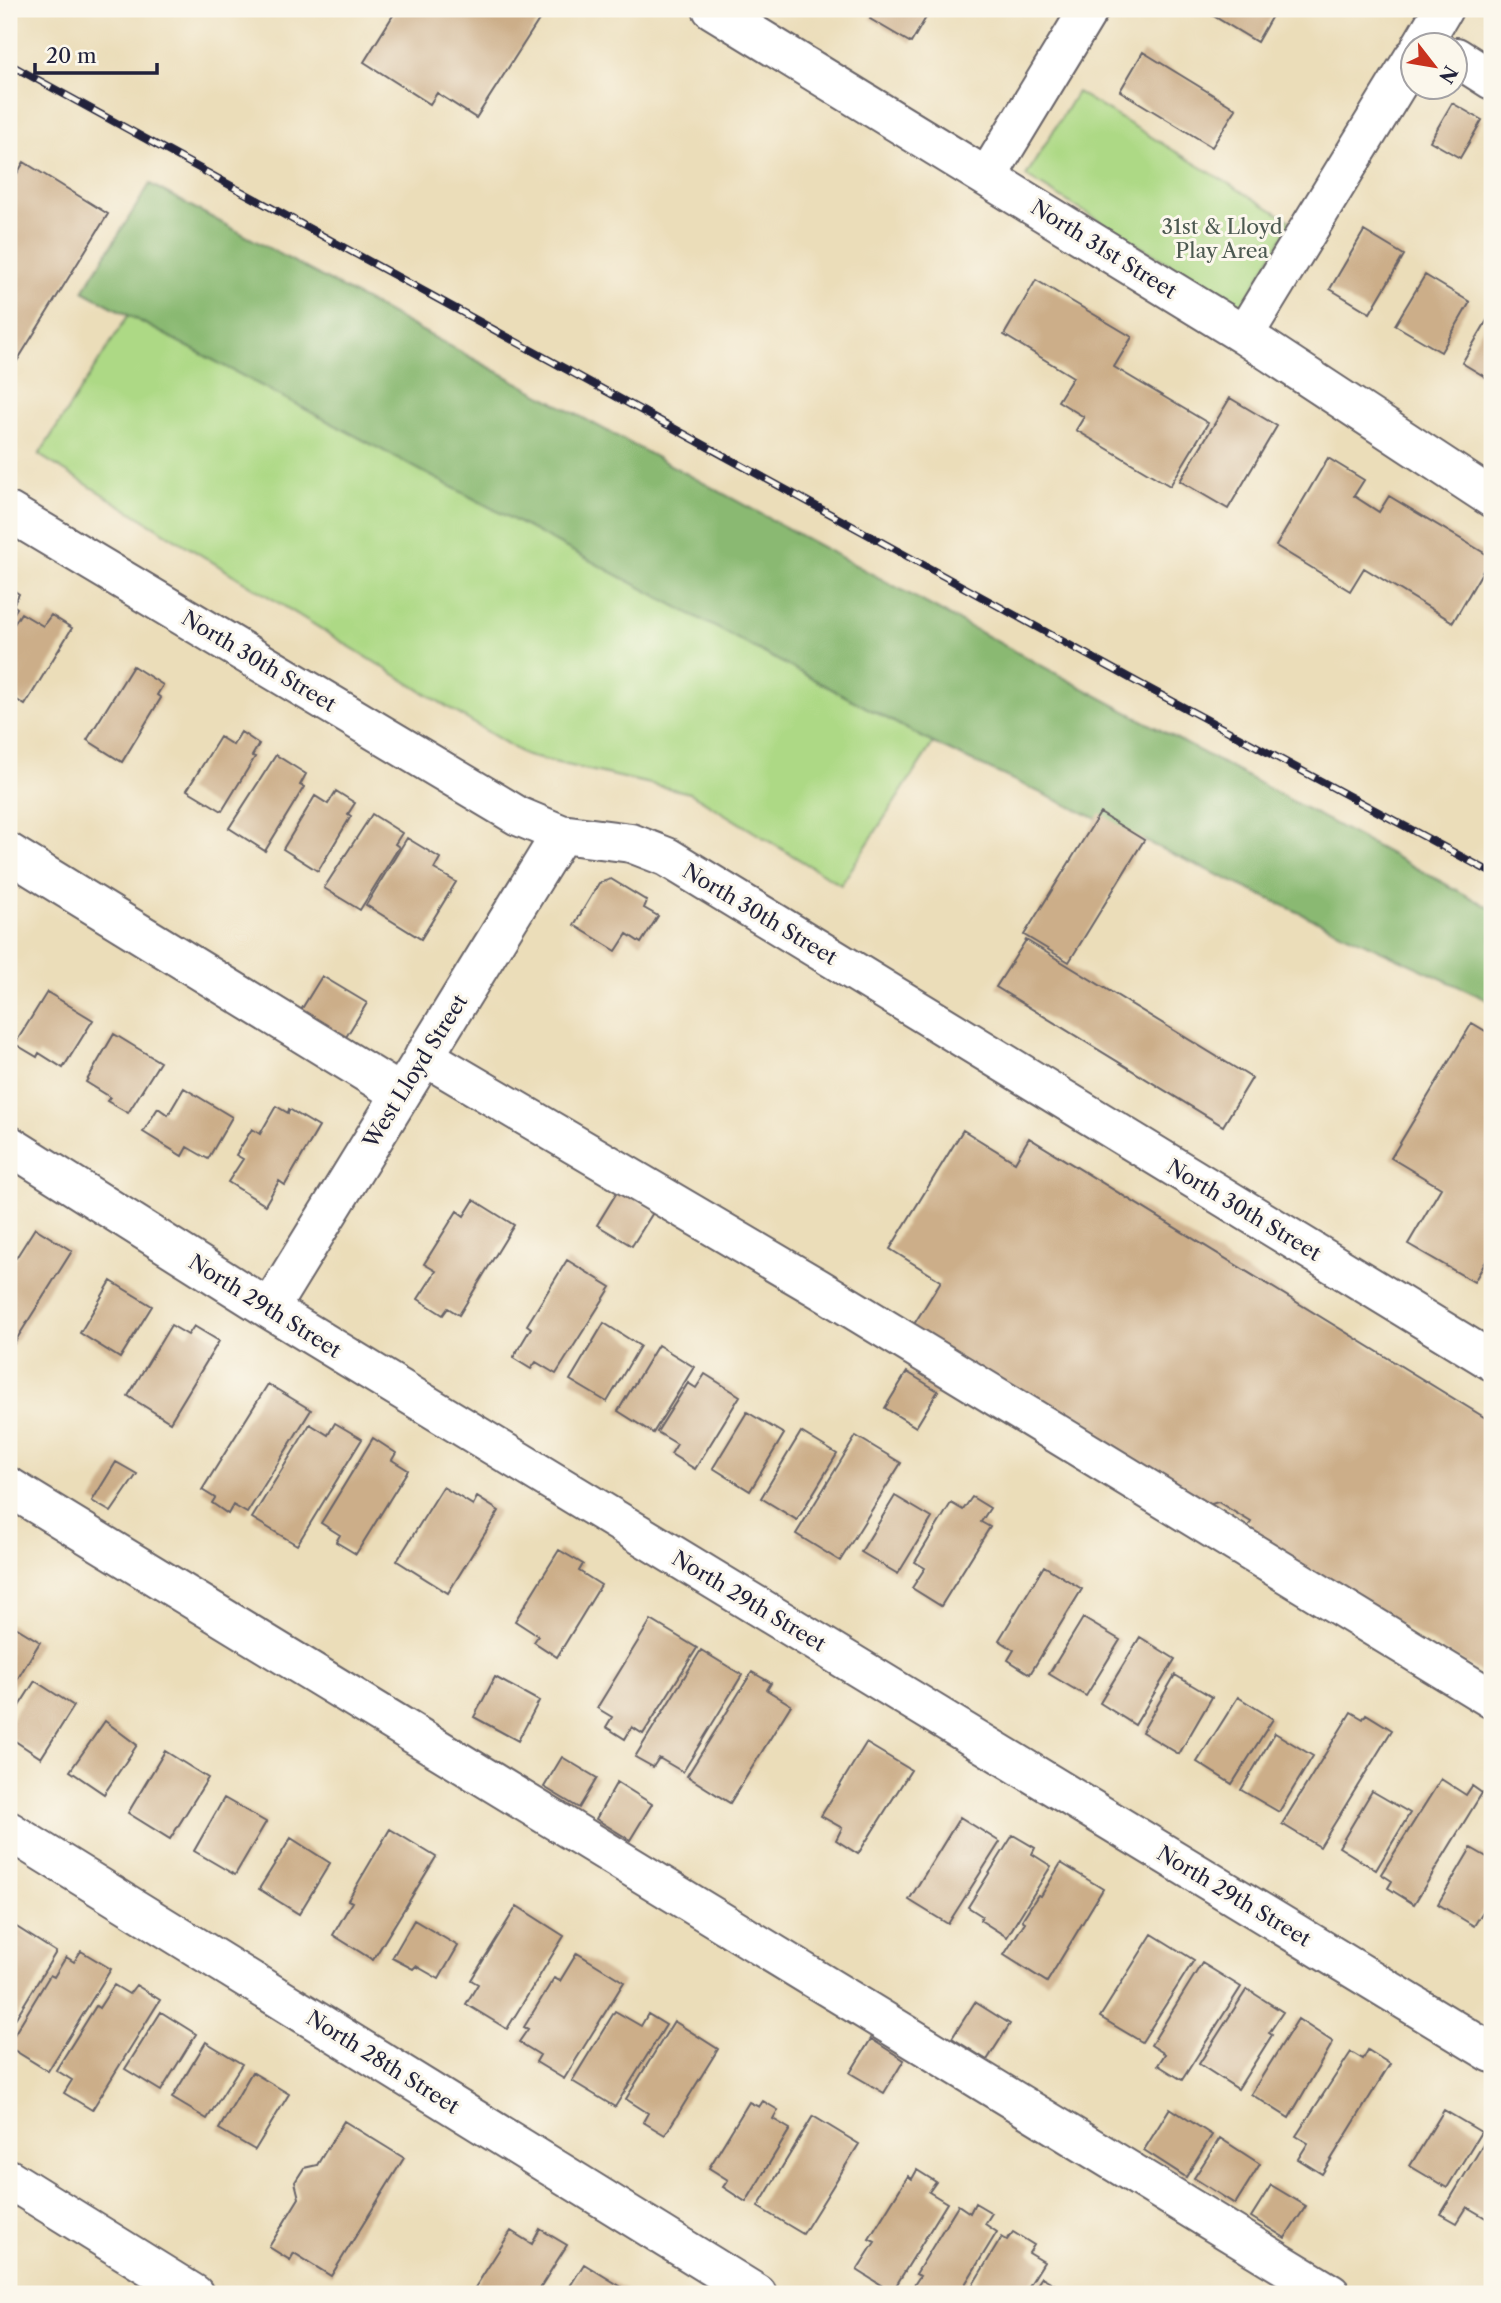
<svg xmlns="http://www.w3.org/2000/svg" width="1501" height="2303" viewBox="0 0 1501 2303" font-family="'Libre Caslon Text',serif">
<rect width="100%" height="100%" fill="#fbf7ec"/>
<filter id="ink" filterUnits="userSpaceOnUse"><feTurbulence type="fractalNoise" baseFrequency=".0143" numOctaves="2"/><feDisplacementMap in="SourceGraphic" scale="14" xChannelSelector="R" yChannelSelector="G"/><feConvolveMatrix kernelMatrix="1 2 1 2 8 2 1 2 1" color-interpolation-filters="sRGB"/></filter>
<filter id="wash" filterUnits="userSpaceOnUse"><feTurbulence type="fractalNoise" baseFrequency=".00686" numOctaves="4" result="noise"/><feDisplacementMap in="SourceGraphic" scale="28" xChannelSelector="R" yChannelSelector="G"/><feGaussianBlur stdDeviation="1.57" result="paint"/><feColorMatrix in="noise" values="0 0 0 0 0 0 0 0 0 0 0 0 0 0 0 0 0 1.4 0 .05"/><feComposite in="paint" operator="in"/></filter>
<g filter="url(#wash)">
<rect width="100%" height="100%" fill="#ebddb9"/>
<path fill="#add985" stroke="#687e60" stroke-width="2" d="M 1077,92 L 1292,222 L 1241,308 L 1026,176 Z
M 129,314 L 547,526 L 933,743 L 841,885 L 690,793 L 527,756 L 39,455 Z"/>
<path fill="#8ab972" stroke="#566e56" stroke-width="2" d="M 150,184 L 1492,909 L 1492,1002 L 933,743 L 83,291 Z"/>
<g id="blocks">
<path fill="#ccae89" d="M 397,9 L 546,9 L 476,118 L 437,93 L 430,104 L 364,62 Z
M 876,9 L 931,9 L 911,43 L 870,19 Z
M 1202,9 L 1276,9 L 1257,42 Z
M 1143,52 L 1236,109 L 1212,147 L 1120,91 Z
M 1452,103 L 1482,120 L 1460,158 L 1430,141 Z
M 24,162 L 108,214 L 9,374 L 9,187 Z
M 1364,231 L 1404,255 L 1370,313 L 1330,289 Z
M 1425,275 L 1470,302 L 1441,352 L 1395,325 Z
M 1036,280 L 1132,337 L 1114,367 L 1208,423 L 1170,486 L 1076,430 L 1084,417 L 1058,401 L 1073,377 L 1004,335 Z
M 1492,312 L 1492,381 L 1462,363 Z
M 1230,398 L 1277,426 L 1228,509 L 1180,481 Z
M 1328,458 L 1364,480 L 1354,496 L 1379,512 L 1389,496 L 1491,557 L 1453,622 L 1364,568 L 1350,591 L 1276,546 Z
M 9,587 L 19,594 L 13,605 L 17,608 L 9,621 Z
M 21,613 L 43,626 L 51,615 L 72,628 L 25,705 L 9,695 L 9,632 Z
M 133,666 L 163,685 L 157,695 L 161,698 L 122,762 L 87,740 Z
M 241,732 L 259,744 L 252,756 L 255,757 L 222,811 L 187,790 L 220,737 L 233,745 Z
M 276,755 L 306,774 L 300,785 L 304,787 L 265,851 L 229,828 Z
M 336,791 L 355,803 L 348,814 L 351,816 L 318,871 L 283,849 L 315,796 L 328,804 Z
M 1100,813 L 1144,840 L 1069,962 L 1024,935 Z
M 372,814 L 402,833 L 395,844 L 399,847 L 360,910 L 324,888 Z
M 407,838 L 440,858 L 434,869 L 456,882 L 421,939 L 366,905 Z
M 611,879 L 647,901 L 644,908 L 658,916 L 641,943 L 627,934 L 616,951 L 574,925 L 599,883 Z
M 1026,940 L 1252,1078 L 1223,1126 L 996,987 Z
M 322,976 L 367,1003 L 343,1042 L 298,1015 Z
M 47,992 L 93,1020 L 63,1068 L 39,1053 L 37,1057 L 15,1044 Z
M 1472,1023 L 1492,1035 L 1492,1251 L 1474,1282 L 1408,1244 L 1441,1188 L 1391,1158 Z
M 114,1034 L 160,1062 L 128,1113 L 107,1101 L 110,1097 L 86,1082 Z
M 184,1088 L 232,1117 L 208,1159 L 187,1147 L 182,1156 L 143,1132 L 158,1108 L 168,1115 Z
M 276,1106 L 288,1113 L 289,1109 L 319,1127 L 285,1185 L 279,1181 L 265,1205 L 228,1182 L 243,1159 L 236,1155 L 252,1129 L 260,1134 Z
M 963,1130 L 1015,1162 L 1029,1138 L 1492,1422 L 1492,1679 L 1245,1531 L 1251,1522 L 1218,1502 L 1201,1507 L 911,1329 L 941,1281 L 890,1249 Z
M 619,1189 L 654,1211 L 632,1246 L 597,1225 Z
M 474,1200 L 514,1225 L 459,1315 L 448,1308 L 443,1315 L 418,1299 L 436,1271 L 424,1264 L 457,1211 L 464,1216 Z
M 35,1228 L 72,1251 L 11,1348 L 9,1346 L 9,1260 L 12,1256 L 16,1258 Z
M 567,1260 L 611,1287 L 556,1374 L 536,1362 L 531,1369 L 513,1358 L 531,1328 L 527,1325 Z
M 111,1281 L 152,1306 L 120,1358 L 80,1333 Z
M 604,1323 L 640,1346 L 607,1402 L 570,1380 Z
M 171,1325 L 188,1335 L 194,1326 L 219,1341 L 170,1422 L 128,1396 Z
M 658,1345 L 694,1367 L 653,1433 L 618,1411 Z
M 907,1372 L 938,1391 L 916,1427 L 885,1408 Z
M 705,1374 L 740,1396 L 695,1469 L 671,1454 L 677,1444 L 657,1432 L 688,1383 L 696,1388 Z
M 268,1384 L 311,1410 L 247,1513 L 233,1505 L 228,1514 L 212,1503 L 215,1498 L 202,1490 Z
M 747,1412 L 784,1434 L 750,1491 L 713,1468 Z
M 335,1423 L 362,1439 L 297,1545 L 252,1518 L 310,1424 L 328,1435 Z
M 801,1432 L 837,1454 L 797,1520 L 761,1498 Z
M 856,1436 L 901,1463 L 840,1561 L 796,1534 Z
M 373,1438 L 396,1453 L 392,1460 L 408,1470 L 356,1554 L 336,1542 L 340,1535 L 321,1523 Z
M 116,1462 L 137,1474 L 111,1512 L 92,1501 Z
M 443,1487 L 473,1505 L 477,1497 L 499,1511 L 448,1593 L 397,1561 Z
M 895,1496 L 932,1518 L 898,1574 L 861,1552 Z
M 972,1497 L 990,1508 L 981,1522 L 990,1527 L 941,1606 L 912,1588 L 925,1568 L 915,1562 L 951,1503 L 963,1510 Z
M 559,1550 L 583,1564 L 579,1571 L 601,1585 L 557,1657 L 534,1642 L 538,1636 L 515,1621 Z
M 1044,1566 L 1082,1589 L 1030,1674 L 1008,1660 L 1014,1650 L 999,1640 Z
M 1083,1618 L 1120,1640 L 1086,1696 L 1049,1674 Z
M 651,1620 L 697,1648 L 643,1734 L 632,1727 L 625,1739 L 606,1727 L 612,1717 L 597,1708 Z
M 9,1623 L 40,1642 L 9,1693 Z
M 1140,1637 L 1175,1659 L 1135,1725 L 1100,1703 Z
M 701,1650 L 742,1675 L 683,1772 L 659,1758 L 653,1767 L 635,1757 Z
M 752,1672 L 771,1683 L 767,1690 L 791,1705 L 730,1803 L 687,1776 Z
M 1175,1675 L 1212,1697 L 1179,1754 L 1142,1732 Z
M 495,1677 L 539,1701 L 518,1741 L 474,1717 Z
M 35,1681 L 74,1706 L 41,1758 L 9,1737 L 9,1722 Z
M 1238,1697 L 1273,1719 L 1232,1784 L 1197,1762 Z
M 1351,1712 L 1363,1719 L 1366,1714 L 1392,1730 L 1320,1847 L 1282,1824 Z
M 105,1721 L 137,1745 L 104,1794 L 70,1771 Z
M 1275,1733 L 1313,1756 L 1279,1812 L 1241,1790 Z
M 866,1743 L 911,1770 L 858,1854 L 836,1840 L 842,1828 L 821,1816 Z
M 165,1751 L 208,1778 L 170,1839 L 128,1813 Z
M 562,1757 L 597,1778 L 579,1808 L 544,1787 Z
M 1441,1779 L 1466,1795 L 1472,1786 L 1482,1793 L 1414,1904 L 1388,1888 L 1392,1881 L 1381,1874 Z
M 617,1782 L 652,1804 L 630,1840 L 596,1819 Z
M 1372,1791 L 1410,1813 L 1376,1870 L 1339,1847 Z
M 224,1798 L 266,1822 L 235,1875 L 194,1851 Z
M 960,1817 L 1000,1842 L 948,1924 L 909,1900 Z
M 390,1829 L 436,1857 L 373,1960 L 333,1935 L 352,1902 L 348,1900 Z
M 1013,1835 L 1035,1848 L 1032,1854 L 1051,1866 L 1007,1937 L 980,1920 L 982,1916 L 968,1907 Z
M 291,1838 L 330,1863 L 299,1914 L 259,1889 Z
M 1471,1848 L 1492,1860 L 1492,1897 L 1474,1926 L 1438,1904 Z
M 1061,1863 L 1103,1889 L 1047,1982 L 1004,1955 L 1025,1922 L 1022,1920 L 1038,1895 L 1041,1896 Z
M 517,1906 L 564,1936 L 507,2029 L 466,2004 L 478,1984 L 471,1980 Z
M 414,1920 L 458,1946 L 439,1979 L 416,1966 L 413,1969 L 392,1958 Z
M 15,1926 L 56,1952 L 9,2029 L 9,1936 Z
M 1152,1934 L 1194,1960 L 1142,2042 L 1100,2017 Z
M 81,1951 L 111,1969 L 48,2071 L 9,2047 L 9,2043 L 50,1975 L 54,1977 L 66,1957 L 74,1962 Z
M 577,1953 L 624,1982 L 564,2079 L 536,2062 L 540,2055 L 519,2042 L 528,2029 L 524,2027 L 554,1978 L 560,1981 Z
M 1202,1963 L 1241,1987 L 1182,2080 L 1158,2065 L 1165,2054 L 1151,2045 Z
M 114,1985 L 129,1994 L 136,1985 L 160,2000 L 92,2110 L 64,2093 L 72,2080 L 56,2070 L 96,2006 L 99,2008 Z
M 1247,1989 L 1283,2012 L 1269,2033 L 1272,2035 L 1238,2089 L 1199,2064 Z
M 975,2002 L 1010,2024 L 987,2060 L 952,2038 Z
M 615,2011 L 641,2026 L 648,2014 L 666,2025 L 615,2107 L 572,2081 Z
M 161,2012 L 196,2034 L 161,2091 L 125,2069 Z
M 1298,2019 L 1333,2042 L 1289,2118 L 1251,2094 Z
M 674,2021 L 718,2049 L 665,2135 L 643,2122 L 648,2113 L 626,2099 Z
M 871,2039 L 904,2060 L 884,2093 L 850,2073 Z
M 206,2042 L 242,2064 L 207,2119 L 172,2098 Z
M 1368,2050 L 1390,2064 L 1322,2174 L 1298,2159 L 1308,2143 L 1296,2136 L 1351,2052 L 1363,2059 Z
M 252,2072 L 289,2094 L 255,2150 L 219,2129 Z
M 763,2101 L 778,2110 L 773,2119 L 790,2129 L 746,2202 L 723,2187 L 728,2180 L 709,2168 L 749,2102 L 759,2107 Z
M 1170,2108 L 1212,2135 L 1186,2177 L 1144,2150 Z
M 1444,2110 L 1481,2132 L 1447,2188 L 1410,2166 Z
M 813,2116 L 859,2144 L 803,2234 L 758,2207 Z
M 344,2121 L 404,2158 L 331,2276 L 294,2253 L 290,2260 L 269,2247 L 299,2198 L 295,2182 L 304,2168 L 317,2165 Z
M 1492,2130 L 1492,2218 L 1491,2221 L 1467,2207 L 1457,2223 L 1441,2214 Z
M 1220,2138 L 1260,2164 L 1235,2204 L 1194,2178 Z
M 917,2170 L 936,2182 L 929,2192 L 947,2203 L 892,2292 L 857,2270 L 875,2242 L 869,2239 L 908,2176 L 912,2179 Z
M 1271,2185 L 1306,2206 L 1285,2238 L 1251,2217 Z
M 975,2203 L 992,2213 L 985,2224 L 997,2232 L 959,2294 L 908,2294 L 920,2276 L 916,2274 L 958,2205 L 970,2213 Z
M 540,2229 L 567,2245 L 536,2294 L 471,2294 L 511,2231 L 532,2244 Z
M 1013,2232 L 1034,2245 L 1029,2253 L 1044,2262 L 1024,2294 L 967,2294 L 1002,2237 L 1007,2240 Z
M 584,2264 L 633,2294 L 565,2294 Z
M 1042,2277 L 1071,2294 L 1031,2294 Z"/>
</g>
</g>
<g filter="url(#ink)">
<use href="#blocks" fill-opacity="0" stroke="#686367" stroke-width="2"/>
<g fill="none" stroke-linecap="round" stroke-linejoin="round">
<defs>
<path id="minor" d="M 712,9 L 1244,335 L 1492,498
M 1421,46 L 1443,9
M 1456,57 L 1492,80
M 987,177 L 1089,9
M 1244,335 L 1414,57
M 9,512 L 518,816 L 561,834 L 631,843 L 667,857 L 1492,1361
M 9,853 L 401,1094
M 424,1056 L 818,1288 L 1492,1699
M 9,1145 L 269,1309 L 1492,2053
M 269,1309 L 561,834
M 9,1487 L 1331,2294
M 9,1831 L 757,2294
M 9,2179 L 194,2294"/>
</defs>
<use href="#minor" stroke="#686367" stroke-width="42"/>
<use href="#minor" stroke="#fff" stroke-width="38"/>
<defs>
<path id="rail" d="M 9,64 L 1146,687 L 1492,873"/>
</defs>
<use href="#rail" stroke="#22223b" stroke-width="8"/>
<use href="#rail" stroke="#fbf7ec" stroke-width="5" stroke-dasharray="16" stroke-linecap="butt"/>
</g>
</g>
<g text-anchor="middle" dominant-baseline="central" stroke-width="6" stroke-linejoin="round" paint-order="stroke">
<g font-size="21" fill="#4c5951" stroke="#fbf7ec">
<text x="1222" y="226">31st &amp; Lloyd<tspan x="1222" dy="24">Play Area</tspan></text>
</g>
<g font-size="21" fill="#22223b" stroke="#fbf7ec">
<text transform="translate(1104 249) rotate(32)">North 31st Street</text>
<text transform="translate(259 661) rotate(31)">North 30th Street</text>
<text transform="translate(760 914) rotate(31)">North 30th Street</text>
<text transform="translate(415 1071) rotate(-58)">West Lloyd Street</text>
<text transform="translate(1244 1210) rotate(31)">North 30th Street</text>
<text transform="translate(265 1306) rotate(32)">North 29th Street</text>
<text transform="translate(749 1601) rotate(31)">North 29th Street</text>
<text transform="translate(1234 1896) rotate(31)">North 29th Street</text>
<text transform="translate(383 2062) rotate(32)">North 28th Street</text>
</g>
</g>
<rect width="1501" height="2303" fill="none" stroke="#fbf7ec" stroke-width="35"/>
<g transform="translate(1434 66) rotate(121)"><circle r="33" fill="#fbf7ec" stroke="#a4a2a5" stroke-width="2"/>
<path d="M0-5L12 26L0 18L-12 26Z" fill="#c8321e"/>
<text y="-10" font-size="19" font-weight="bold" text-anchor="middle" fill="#22223b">N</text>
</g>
<path d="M35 63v10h122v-10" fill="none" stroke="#22223b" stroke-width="3.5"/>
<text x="46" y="63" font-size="21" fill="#22223b" stroke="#fbf7ec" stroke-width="5" paint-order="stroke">20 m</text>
</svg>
